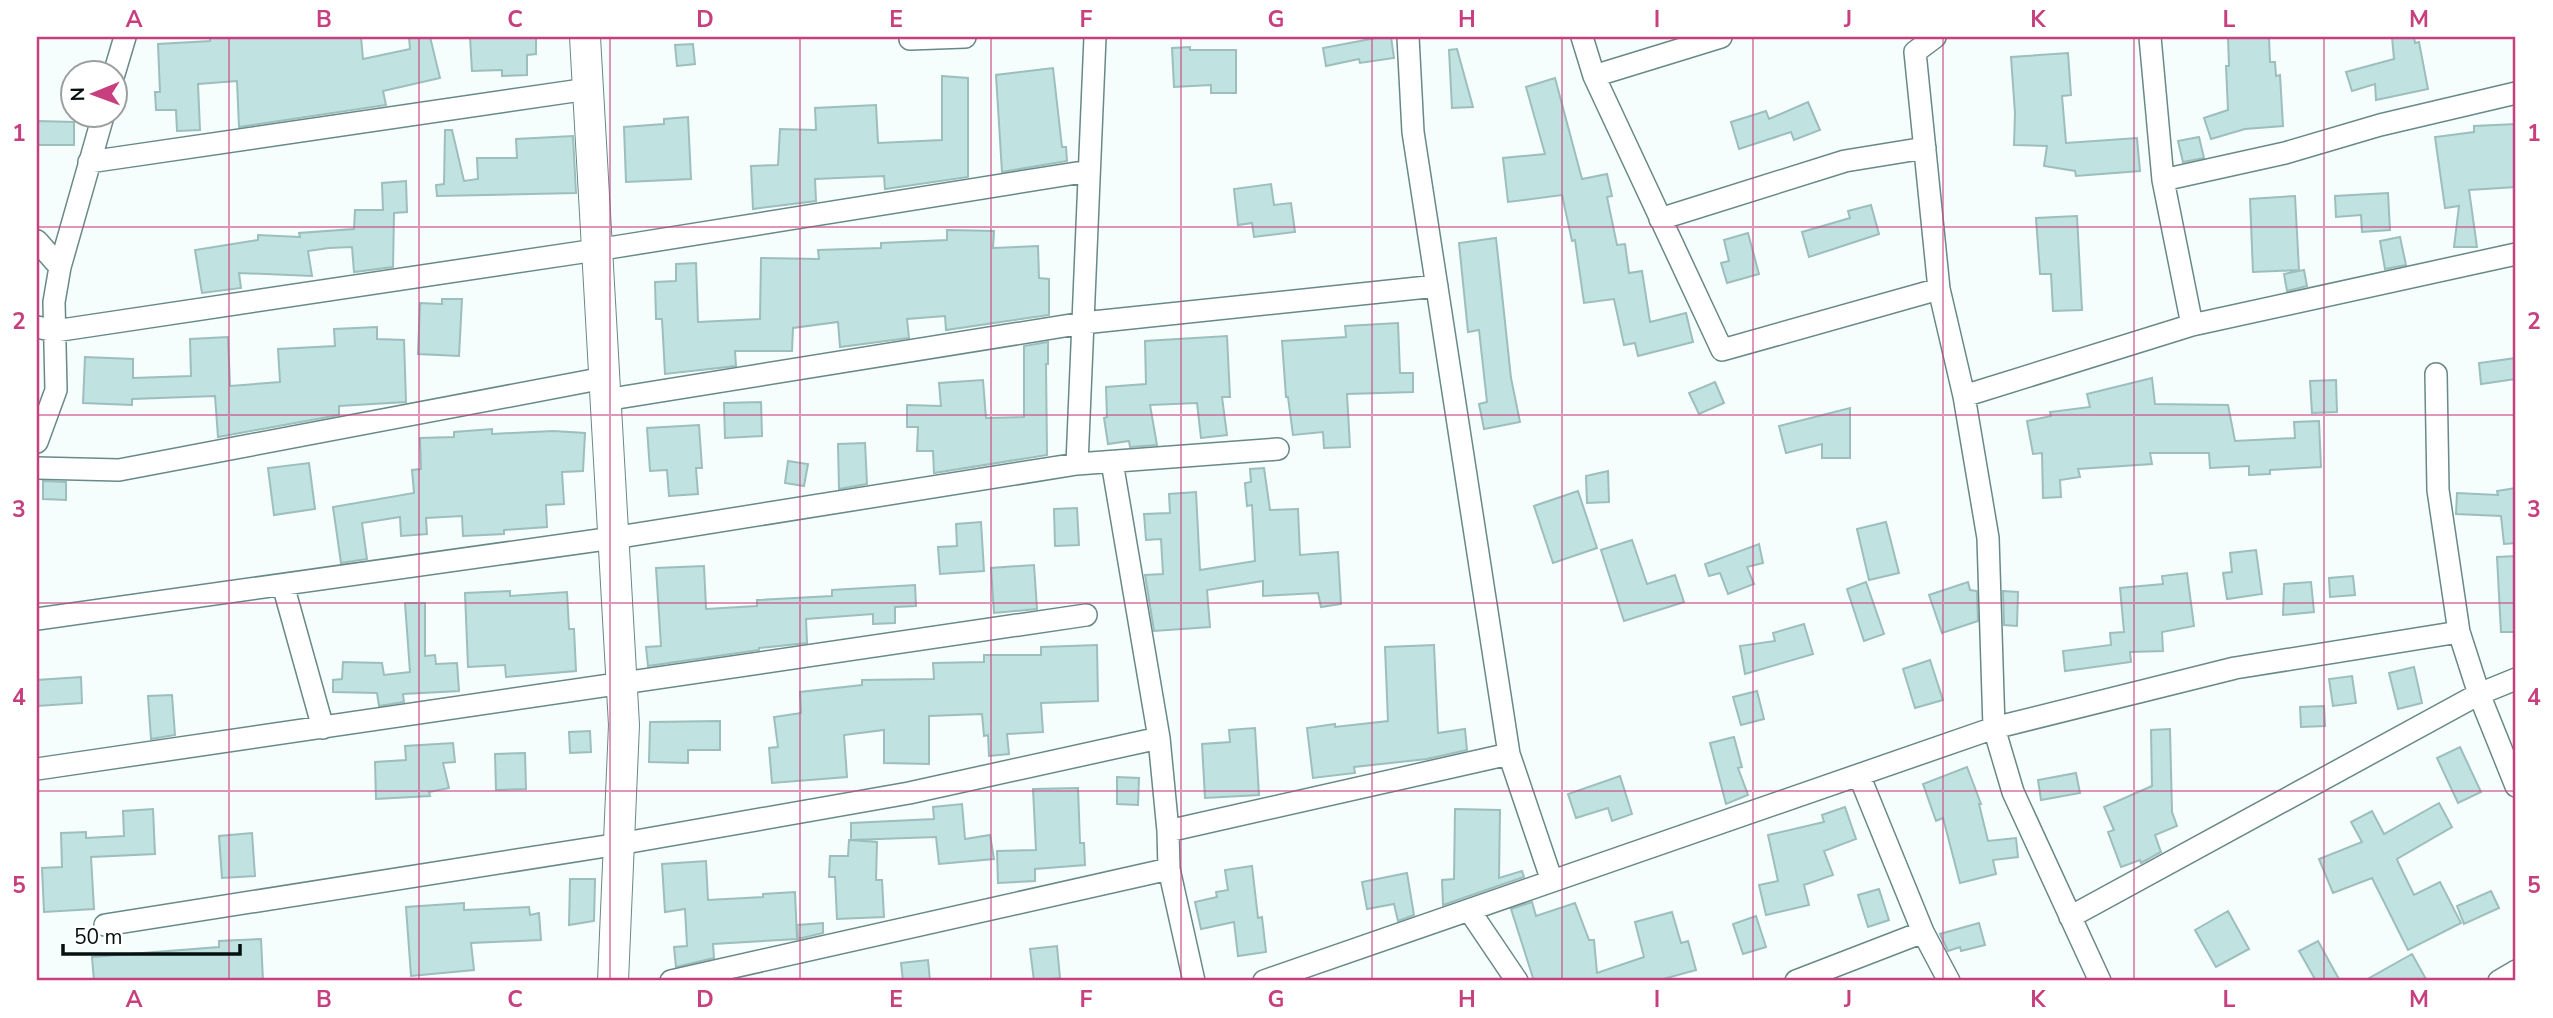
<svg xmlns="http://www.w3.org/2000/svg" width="2553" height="1018" viewBox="0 0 2553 1018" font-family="'Nunito Sans',sans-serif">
<rect width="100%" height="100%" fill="#f6fdfd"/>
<path fill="#c0e3e2" stroke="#9cbebd" stroke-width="2" d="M 210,37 L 361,37 L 363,59 L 410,49 L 409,37 L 430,37 L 440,78 L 383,91 L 386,105 L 239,127 L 237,81 L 198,84 L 200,130 L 177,131 L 176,110 L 156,110 L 155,92 L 160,92 L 158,44 L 210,41 Z
M 470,37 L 536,37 L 536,54 L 527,55 L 527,75 L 502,76 L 502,70 L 472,71 Z
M 1381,37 L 1391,37 L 1394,58 L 1360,63 L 1359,59 L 1326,66 L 1323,48 Z
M 2228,37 L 2269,37 L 2270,62 L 2275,62 L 2276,76 L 2280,75 L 2283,126 L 2245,129 L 2211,139 L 2204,118 L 2228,110 L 2226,66 L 2229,66 Z
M 2392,37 L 2414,37 L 2415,43 L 2419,42 L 2428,89 L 2376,100 L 2375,84 L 2352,91 L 2346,72 L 2394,59 Z
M 693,44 L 695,64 L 677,66 L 675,45 Z
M 1190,47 L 1190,50 L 1236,50 L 1236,93 L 1211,93 L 1211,85 L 1174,87 L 1172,48 Z
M 1457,49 L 1473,107 L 1452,108 L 1449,50 Z
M 2068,53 L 2071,95 L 2062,96 L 2066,143 L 2137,138 L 2140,171 L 2076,176 L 2075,171 L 2044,166 L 2047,146 L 2014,145 L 2015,113 L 2011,57 Z
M 1053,68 L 1062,147 L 1066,147 L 1067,161 L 1002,172 L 996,75 Z
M 942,76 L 968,78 L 968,177 L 885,189 L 884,176 L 815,179 L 816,201 L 753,209 L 751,166 L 778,165 L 780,129 L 816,130 L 815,108 L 876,105 L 878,143 L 942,140 Z
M 1555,78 L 1582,179 L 1607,174 L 1612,196 L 1607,197 L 1617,245 L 1625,244 L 1629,273 L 1642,271 L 1650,322 L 1686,313 L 1693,342 L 1638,356 L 1635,343 L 1624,345 L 1614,299 L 1584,303 L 1575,240 L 1572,241 L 1562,195 L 1508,202 L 1503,158 L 1545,154 L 1526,87 Z
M 1808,102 L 1820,130 L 1794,140 L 1791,132 L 1739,149 L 1731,122 L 1766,111 L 1769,119 Z
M 688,117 L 691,179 L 626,182 L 624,127 L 664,124 L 664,119 Z
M 37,121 L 74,122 L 74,145 L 37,145 Z
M 2516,124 L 2516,187 L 2469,190 L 2477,247 L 2454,247 L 2459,206 L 2445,208 L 2435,137 L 2474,132 L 2474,126 Z
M 445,130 L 452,130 L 464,181 L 478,179 L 477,158 L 517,158 L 516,139 L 573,136 L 576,193 L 437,196 L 436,185 L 444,184 Z
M 2199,137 L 2204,158 L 2183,162 L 2178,141 Z
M 406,181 L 407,212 L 394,213 L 393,267 L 354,272 L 352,247 L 329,248 L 308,251 L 312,276 L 239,273 L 241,288 L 202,293 L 195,250 L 258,240 L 258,235 L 300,237 L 299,233 L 354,229 L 355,210 L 383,210 L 382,183 Z
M 1271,184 L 1274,205 L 1291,203 L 1295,232 L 1254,237 L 1252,223 L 1238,225 L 1234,189 Z
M 2388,193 L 2390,230 L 2362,232 L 2361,215 L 2336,217 L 2335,196 Z
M 2295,196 L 2299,270 L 2253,272 L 2250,199 Z
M 1871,205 L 1879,234 L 1809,257 L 1802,232 L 1850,218 L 1848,211 Z
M 2077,216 L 2082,310 L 2053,311 L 2051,274 L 2040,274 L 2036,218 Z
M 947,230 L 994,231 L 993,248 L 1038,246 L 1039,278 L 1049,279 L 1049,315 L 946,330 L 945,316 L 907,319 L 909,338 L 840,347 L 838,322 L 793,328 L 792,351 L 735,351 L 736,366 L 665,374 L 662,319 L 656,319 L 655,282 L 676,281 L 676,264 L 696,263 L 698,322 L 760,319 L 761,258 L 819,259 L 818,250 L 881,248 L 881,243 L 947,240 Z
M 1748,233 L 1759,274 L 1727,283 L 1721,263 L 1729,261 L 1724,240 Z
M 2400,237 L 2406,265 L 2385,269 L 2380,241 Z
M 1496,238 L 1511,378 L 1520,422 L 1484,429 L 1479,404 L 1487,402 L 1479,330 L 1468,332 L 1459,243 Z
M 2304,270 L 2307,286 L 2287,291 L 2284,274 Z
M 442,299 L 462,299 L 459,356 L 418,354 L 420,303 L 442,304 Z
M 1398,323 L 1400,373 L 1413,373 L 1413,392 L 1347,394 L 1350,447 L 1324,448 L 1323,432 L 1293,435 L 1288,397 L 1286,397 L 1282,341 L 1346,337 L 1345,326 Z
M 377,327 L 377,339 L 404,340 L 406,402 L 339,406 L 339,415 L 218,437 L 215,396 L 132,399 L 132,405 L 83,403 L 85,357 L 133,359 L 133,378 L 191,376 L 190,339 L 228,337 L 230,386 L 280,382 L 278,349 L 335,346 L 334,329 Z
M 1227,336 L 1230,397 L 1222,397 L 1227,435 L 1201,438 L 1197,403 L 1150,405 L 1157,445 L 1130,447 L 1129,441 L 1108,444 L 1104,418 L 1107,417 L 1106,387 L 1146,384 L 1145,341 Z
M 1048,342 L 1048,364 L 1046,364 L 1047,455 L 934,473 L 933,451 L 917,451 L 918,427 L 907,427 L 907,405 L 941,406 L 939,383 L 983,380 L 986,418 L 1024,417 L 1024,346 Z
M 2516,358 L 2516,379 L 2481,384 L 2479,363 Z
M 2152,378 L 2155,404 L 2228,405 L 2235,441 L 2295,438 L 2294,422 L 2319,421 L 2321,467 L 2270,470 L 2270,474 L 2249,475 L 2249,466 L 2210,468 L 2209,453 L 2150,453 L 2152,464 L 2078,469 L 2080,477 L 2060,480 L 2061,497 L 2043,498 L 2042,453 L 2033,454 L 2027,421 L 2051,416 L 2050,412 L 2090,407 L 2087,394 Z
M 2336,380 L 2337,412 L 2312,413 L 2310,381 Z
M 1715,382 L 1724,403 L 1699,414 L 1689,393 Z
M 761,402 L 762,436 L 725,438 L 724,403 Z
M 1850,408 L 1850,458 L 1822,458 L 1822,444 L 1786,453 L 1779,426 Z
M 699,425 L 702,468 L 696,468 L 698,494 L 669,496 L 667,470 L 650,471 L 647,428 Z
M 492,429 L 492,434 L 553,431 L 585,433 L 583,471 L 562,472 L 564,504 L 546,505 L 547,527 L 504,530 L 504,534 L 463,536 L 462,516 L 426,518 L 427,534 L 401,536 L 400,517 L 362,523 L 367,559 L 341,563 L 333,507 L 414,493 L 412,470 L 421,469 L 420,438 L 454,437 L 454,432 Z
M 865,443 L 867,484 L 839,489 L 838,444 Z
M 788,461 L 808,464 L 804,486 L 785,483 Z
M 309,463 L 315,509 L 274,515 L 268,468 Z
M 1264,468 L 1270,510 L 1298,509 L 1300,555 L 1338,552 L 1341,604 L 1321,607 L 1318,593 L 1263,596 L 1263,581 L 1207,590 L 1210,627 L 1154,631 L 1145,575 L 1163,574 L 1161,539 L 1146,540 L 1144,514 L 1170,513 L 1169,494 L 1196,492 L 1200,570 L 1255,561 L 1252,505 L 1247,506 L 1245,483 L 1251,482 L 1250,469 Z
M 1608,471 L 1609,502 L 1587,503 L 1586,476 Z
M 43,481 L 66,482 L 66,500 L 43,499 Z
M 2516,488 L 2516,543 L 2504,544 L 2501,516 L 2456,514 L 2457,493 L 2498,495 L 2497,491 Z
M 1578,491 L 1597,548 L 1553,563 L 1534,506 Z
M 1077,508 L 1079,545 L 1055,546 L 1054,509 Z
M 981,522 L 984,571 L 940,574 L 938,547 L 957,546 L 956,524 Z
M 1886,522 L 1899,573 L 1869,580 L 1857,529 Z
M 1632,540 L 1647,584 L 1675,575 L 1684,602 L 1624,621 L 1601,550 Z
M 1759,544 L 1763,563 L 1747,567 L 1754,584 L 1728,594 L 1720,573 L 1709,576 L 1705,564 Z
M 2256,550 L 2262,594 L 2227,599 L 2223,573 L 2232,572 L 2230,553 Z
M 2516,556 L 2516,632 L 2501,632 L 2497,557 Z
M 1034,565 L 1037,609 L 994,613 L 991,568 Z
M 704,566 L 706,609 L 757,606 L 757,600 L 832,596 L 832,590 L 915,585 L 916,606 L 895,607 L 895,623 L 873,624 L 873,614 L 806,619 L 807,643 L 759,648 L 759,650 L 648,666 L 646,647 L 661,646 L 656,568 Z
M 2187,573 L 2194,626 L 2162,632 L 2163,651 L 2130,652 L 2131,662 L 2065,671 L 2063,651 L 2111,645 L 2110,633 L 2124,632 L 2120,588 L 2163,584 L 2162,576 Z
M 2353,576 L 2355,595 L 2330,597 L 2329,578 Z
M 1866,582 L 1884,634 L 1864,641 L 1847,589 Z
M 1968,582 L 1970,590 L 1977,591 L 1978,621 L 1942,633 L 1929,595 Z
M 2311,582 L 2314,612 L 2283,615 L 2284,584 Z
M 510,591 L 510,596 L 567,592 L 569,629 L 574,629 L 576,671 L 506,677 L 505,665 L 468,667 L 465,593 Z
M 2003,591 L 2018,592 L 2017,626 L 2004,625 Z
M 405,603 L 425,603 L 425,656 L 435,655 L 436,664 L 457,663 L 459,691 L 403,694 L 404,702 L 379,706 L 377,693 L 333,692 L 333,680 L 342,679 L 343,662 L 382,663 L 384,675 L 410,672 Z
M 1804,624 L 1813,654 L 1745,674 L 1740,646 L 1775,641 L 1773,633 Z
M 1097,645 L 1098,701 L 1041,703 L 1043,732 L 1007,734 L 1009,754 L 989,756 L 988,735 L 984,736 L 982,714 L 929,716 L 929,764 L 884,763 L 884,730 L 844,735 L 847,777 L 772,783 L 769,748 L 778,747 L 774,717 L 801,713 L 800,692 L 862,685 L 862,680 L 934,679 L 933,663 L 984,662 L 984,655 L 1041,655 L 1041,647 Z
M 1434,645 L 1438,733 L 1465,729 L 1467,750 L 1427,759 L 1354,767 L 1355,773 L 1313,778 L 1307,728 L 1335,724 L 1335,727 L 1388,721 L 1385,647 Z
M 1930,660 L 1943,700 L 1915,708 L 1903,669 Z
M 2414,667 L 2422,703 L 2398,709 L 2389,673 Z
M 2352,676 L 2356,703 L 2333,706 L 2329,679 Z
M 81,677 L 82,703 L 37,706 L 37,680 Z
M 1757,691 L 1764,719 L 1741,725 L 1733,697 Z
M 172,695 L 175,735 L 151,739 L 148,696 Z
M 2324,706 L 2325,726 L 2301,727 L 2300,707 Z
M 720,721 L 720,750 L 688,750 L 688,763 L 649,762 L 650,722 Z
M 1255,728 L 1259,795 L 1205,798 L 1202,744 L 1230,742 L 1229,730 Z
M 2170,729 L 2172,812 L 2177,826 L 2155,835 L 2161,852 L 2141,863 L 2140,860 L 2121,867 L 2108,832 L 2114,830 L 2104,807 L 2152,786 L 2151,730 Z
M 590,731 L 591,752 L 570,753 L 569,732 Z
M 1734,737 L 1742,767 L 1738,768 L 1748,795 L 1726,804 L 1710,743 Z
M 453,743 L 455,762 L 443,763 L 449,788 L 429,792 L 430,796 L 376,799 L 375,762 L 406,760 L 405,746 Z
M 2460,747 L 2481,792 L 2458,803 L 2437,758 Z
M 525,753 L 526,789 L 496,790 L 495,754 Z
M 1967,767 L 1981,804 L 1979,804 L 1988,841 L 2016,838 L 2018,857 L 1993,860 L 1996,874 L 1960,883 L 1943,818 L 1936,821 L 1923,784 Z
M 2076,773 L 2080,793 L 2041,800 L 2038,780 Z
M 1620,776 L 1632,814 L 1612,821 L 1608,808 L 1576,818 L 1568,794 Z
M 1117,777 L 1139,778 L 1138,805 L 1117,804 Z
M 1078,788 L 1080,843 L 1084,843 L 1085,865 L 1035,869 L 1035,881 L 998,883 L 997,851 L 1036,850 L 1033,789 Z
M 2439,803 L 2452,827 L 2397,859 L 2398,862 L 2414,895 L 2440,882 L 2461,923 L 2408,950 L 2372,878 L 2333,893 L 2319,859 L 2362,842 L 2351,822 L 2372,811 L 2384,834 Z
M 962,804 L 965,839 L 990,835 L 994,859 L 939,864 L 936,837 L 851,840 L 851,823 L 934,819 L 933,807 Z
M 1845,807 L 1856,839 L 1824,851 L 1833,875 L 1804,885 L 1809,905 L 1766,915 L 1759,885 L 1778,881 L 1768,835 L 1824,822 L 1822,815 Z
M 153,809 L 155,854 L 91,857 L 94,909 L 44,912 L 42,868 L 62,867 L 61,833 L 86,832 L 86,838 L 124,836 L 123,811 Z
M 1455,809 L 1500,810 L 1499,878 L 1522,871 L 1524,877 L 1443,905 L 1442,880 L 1454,879 Z
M 252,833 L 255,876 L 222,878 L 219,836 Z
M 849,840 L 877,842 L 876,880 L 882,880 L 884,917 L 837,919 L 835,877 L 829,877 L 830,856 L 848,856 Z
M 706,861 L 708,900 L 763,897 L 763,894 L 795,892 L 797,939 L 713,944 L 714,958 L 676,967 L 674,947 L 687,946 L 685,909 L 665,912 L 662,864 Z
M 1252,866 L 1258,918 L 1262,917 L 1266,952 L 1238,956 L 1234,922 L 1201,929 L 1195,902 L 1217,897 L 1216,892 L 1228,890 L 1225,870 Z
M 1407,873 L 1414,915 L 1398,921 L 1394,904 L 1367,909 L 1362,882 Z
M 570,879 L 595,879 L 594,921 L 569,925 Z
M 1879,889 L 1889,920 L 1868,927 L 1858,895 Z
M 2491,891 L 2499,908 L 2464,924 L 2457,906 Z
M 1532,902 L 1536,916 L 1575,903 L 1589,940 L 1594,940 L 1597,973 L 1644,957 L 1635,922 L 1672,912 L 1681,943 L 1688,941 L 1696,970 L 1656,981 L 1534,981 L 1511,909 Z
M 464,903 L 464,910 L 529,907 L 530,915 L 539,913 L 541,940 L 471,943 L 474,970 L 411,976 L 406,907 Z
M 2228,911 L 2249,949 L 2216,967 L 2195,930 Z
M 1756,916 L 1766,947 L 1743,954 L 1733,924 Z
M 823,923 L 823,933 L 798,939 L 797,925 Z
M 1979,923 L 1985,945 L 1961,951 L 1960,947 L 1948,951 L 1940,934 Z
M 261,939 L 263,981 L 94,981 L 92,957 L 219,947 L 219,941 Z
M 2318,941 L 2340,981 L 2316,981 L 2299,951 Z
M 1057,946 L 1060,978 L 1034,981 L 1030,949 Z
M 2412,954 L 2427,981 L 2364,981 Z
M 928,960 L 930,981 L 903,981 L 901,963 Z"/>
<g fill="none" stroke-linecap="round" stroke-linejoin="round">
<defs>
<path id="street" d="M 1408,37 L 1413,132 L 1509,754 L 1552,881
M 1582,37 L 1594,76 L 1722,350 L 1939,289
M 1935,37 L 1915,52 L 1939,289 L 1964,396 L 1988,538 L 1994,728 L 2013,792 L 2100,981
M 2150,37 L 2163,180 L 2192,325
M 910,39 L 965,37
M 114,74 L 125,37
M 1594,76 L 1721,37
M 89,162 L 588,89
M 2163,180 L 2285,153 L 2380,125 L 2516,93
M 1660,219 L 1845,161 L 1925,148
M 37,241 L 60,267 L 54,302 L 56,390 L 37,442
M 60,267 L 103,116
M 37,327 L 55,331 L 596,250 L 1089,171
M 2436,374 L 2438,490 L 2459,632 L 2479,694 L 2516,786
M 1964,396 L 2192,325 L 2516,254
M 605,400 L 1083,323 L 1437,286
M 1112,462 L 1159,738 L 1168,831 L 1169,869 L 1194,981
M 1077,464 L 1095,37
M 37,468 L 119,470 L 604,378
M 283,585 L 323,728
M 37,619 L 613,538 L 1077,464 L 1278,449
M 37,769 L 1086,615
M 1859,775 L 1923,932 L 1949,981
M 1168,831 L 1509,754
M 1469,910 L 1517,981
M 2070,917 L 2479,694 L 2516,679
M 105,925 L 619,844 L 909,793 L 1159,738
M 671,981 L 1169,869
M 1264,981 L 1994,728 L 2235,668 L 2459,632
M 1796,981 L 1923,932
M 2499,981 L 2516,971"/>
<path id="secondary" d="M 585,37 L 624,725 L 613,981"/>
</defs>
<use href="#street" stroke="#688987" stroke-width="24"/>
<use href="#secondary" stroke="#688987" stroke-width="32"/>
<use href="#street" stroke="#fff" stroke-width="21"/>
<use href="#secondary" stroke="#fff" stroke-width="30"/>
</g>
<path fill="none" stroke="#c73f7e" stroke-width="2" stroke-opacity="0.55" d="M 229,37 L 229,981M 419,37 L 419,981M 610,37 L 610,981M 800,37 L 800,981M 991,37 L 991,981M 1181,37 L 1181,981M 1372,37 L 1372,981M 1562,37 L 1562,981M 1753,37 L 1753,981M 1943,37 L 1943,981M 2134,37 L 2134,981M 2324,37 L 2324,981M 37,227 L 2516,227M 37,415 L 2516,415M 37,603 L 2516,603M 37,791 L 2516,791"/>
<rect width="2553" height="1018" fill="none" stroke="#ffffff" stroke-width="77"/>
<g transform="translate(94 94) rotate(269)"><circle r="33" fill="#ffffff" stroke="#9b9f9f" stroke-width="2"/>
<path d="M0-5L12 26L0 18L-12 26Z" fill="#c73f7e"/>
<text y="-10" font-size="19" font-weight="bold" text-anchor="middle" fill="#04100f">N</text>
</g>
<path d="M63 944v10h177v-10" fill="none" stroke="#04100f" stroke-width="3.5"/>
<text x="74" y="944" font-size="21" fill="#04100f" stroke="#ffffff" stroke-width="5" paint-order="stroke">50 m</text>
<rect x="38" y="38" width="2476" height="941" fill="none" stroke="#c73f7e" stroke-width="2.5"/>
<g font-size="23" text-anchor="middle" font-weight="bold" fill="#c73f7e">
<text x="134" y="27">A</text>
<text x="324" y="27">B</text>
<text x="515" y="27">C</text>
<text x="705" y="27">D</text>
<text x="896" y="27">E</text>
<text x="1086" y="27">F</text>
<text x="1276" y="27">G</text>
<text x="1467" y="27">H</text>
<text x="1657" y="27">I</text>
<text x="1848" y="27">J</text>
<text x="2038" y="27">K</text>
<text x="2229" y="27">L</text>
<text x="2419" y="27">M</text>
<text x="19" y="141">1</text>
<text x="2534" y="141">1</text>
<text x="19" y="329">2</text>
<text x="2534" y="329">2</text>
<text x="19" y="517">3</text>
<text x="2534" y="517">3</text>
<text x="19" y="705">4</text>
<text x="2534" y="705">4</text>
<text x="19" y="893">5</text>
<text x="2534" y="893">5</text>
<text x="134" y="1007">A</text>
<text x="324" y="1007">B</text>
<text x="515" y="1007">C</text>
<text x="705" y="1007">D</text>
<text x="896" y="1007">E</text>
<text x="1086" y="1007">F</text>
<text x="1276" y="1007">G</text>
<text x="1467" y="1007">H</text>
<text x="1657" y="1007">I</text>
<text x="1848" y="1007">J</text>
<text x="2038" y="1007">K</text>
<text x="2229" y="1007">L</text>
<text x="2419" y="1007">M</text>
</g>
</svg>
